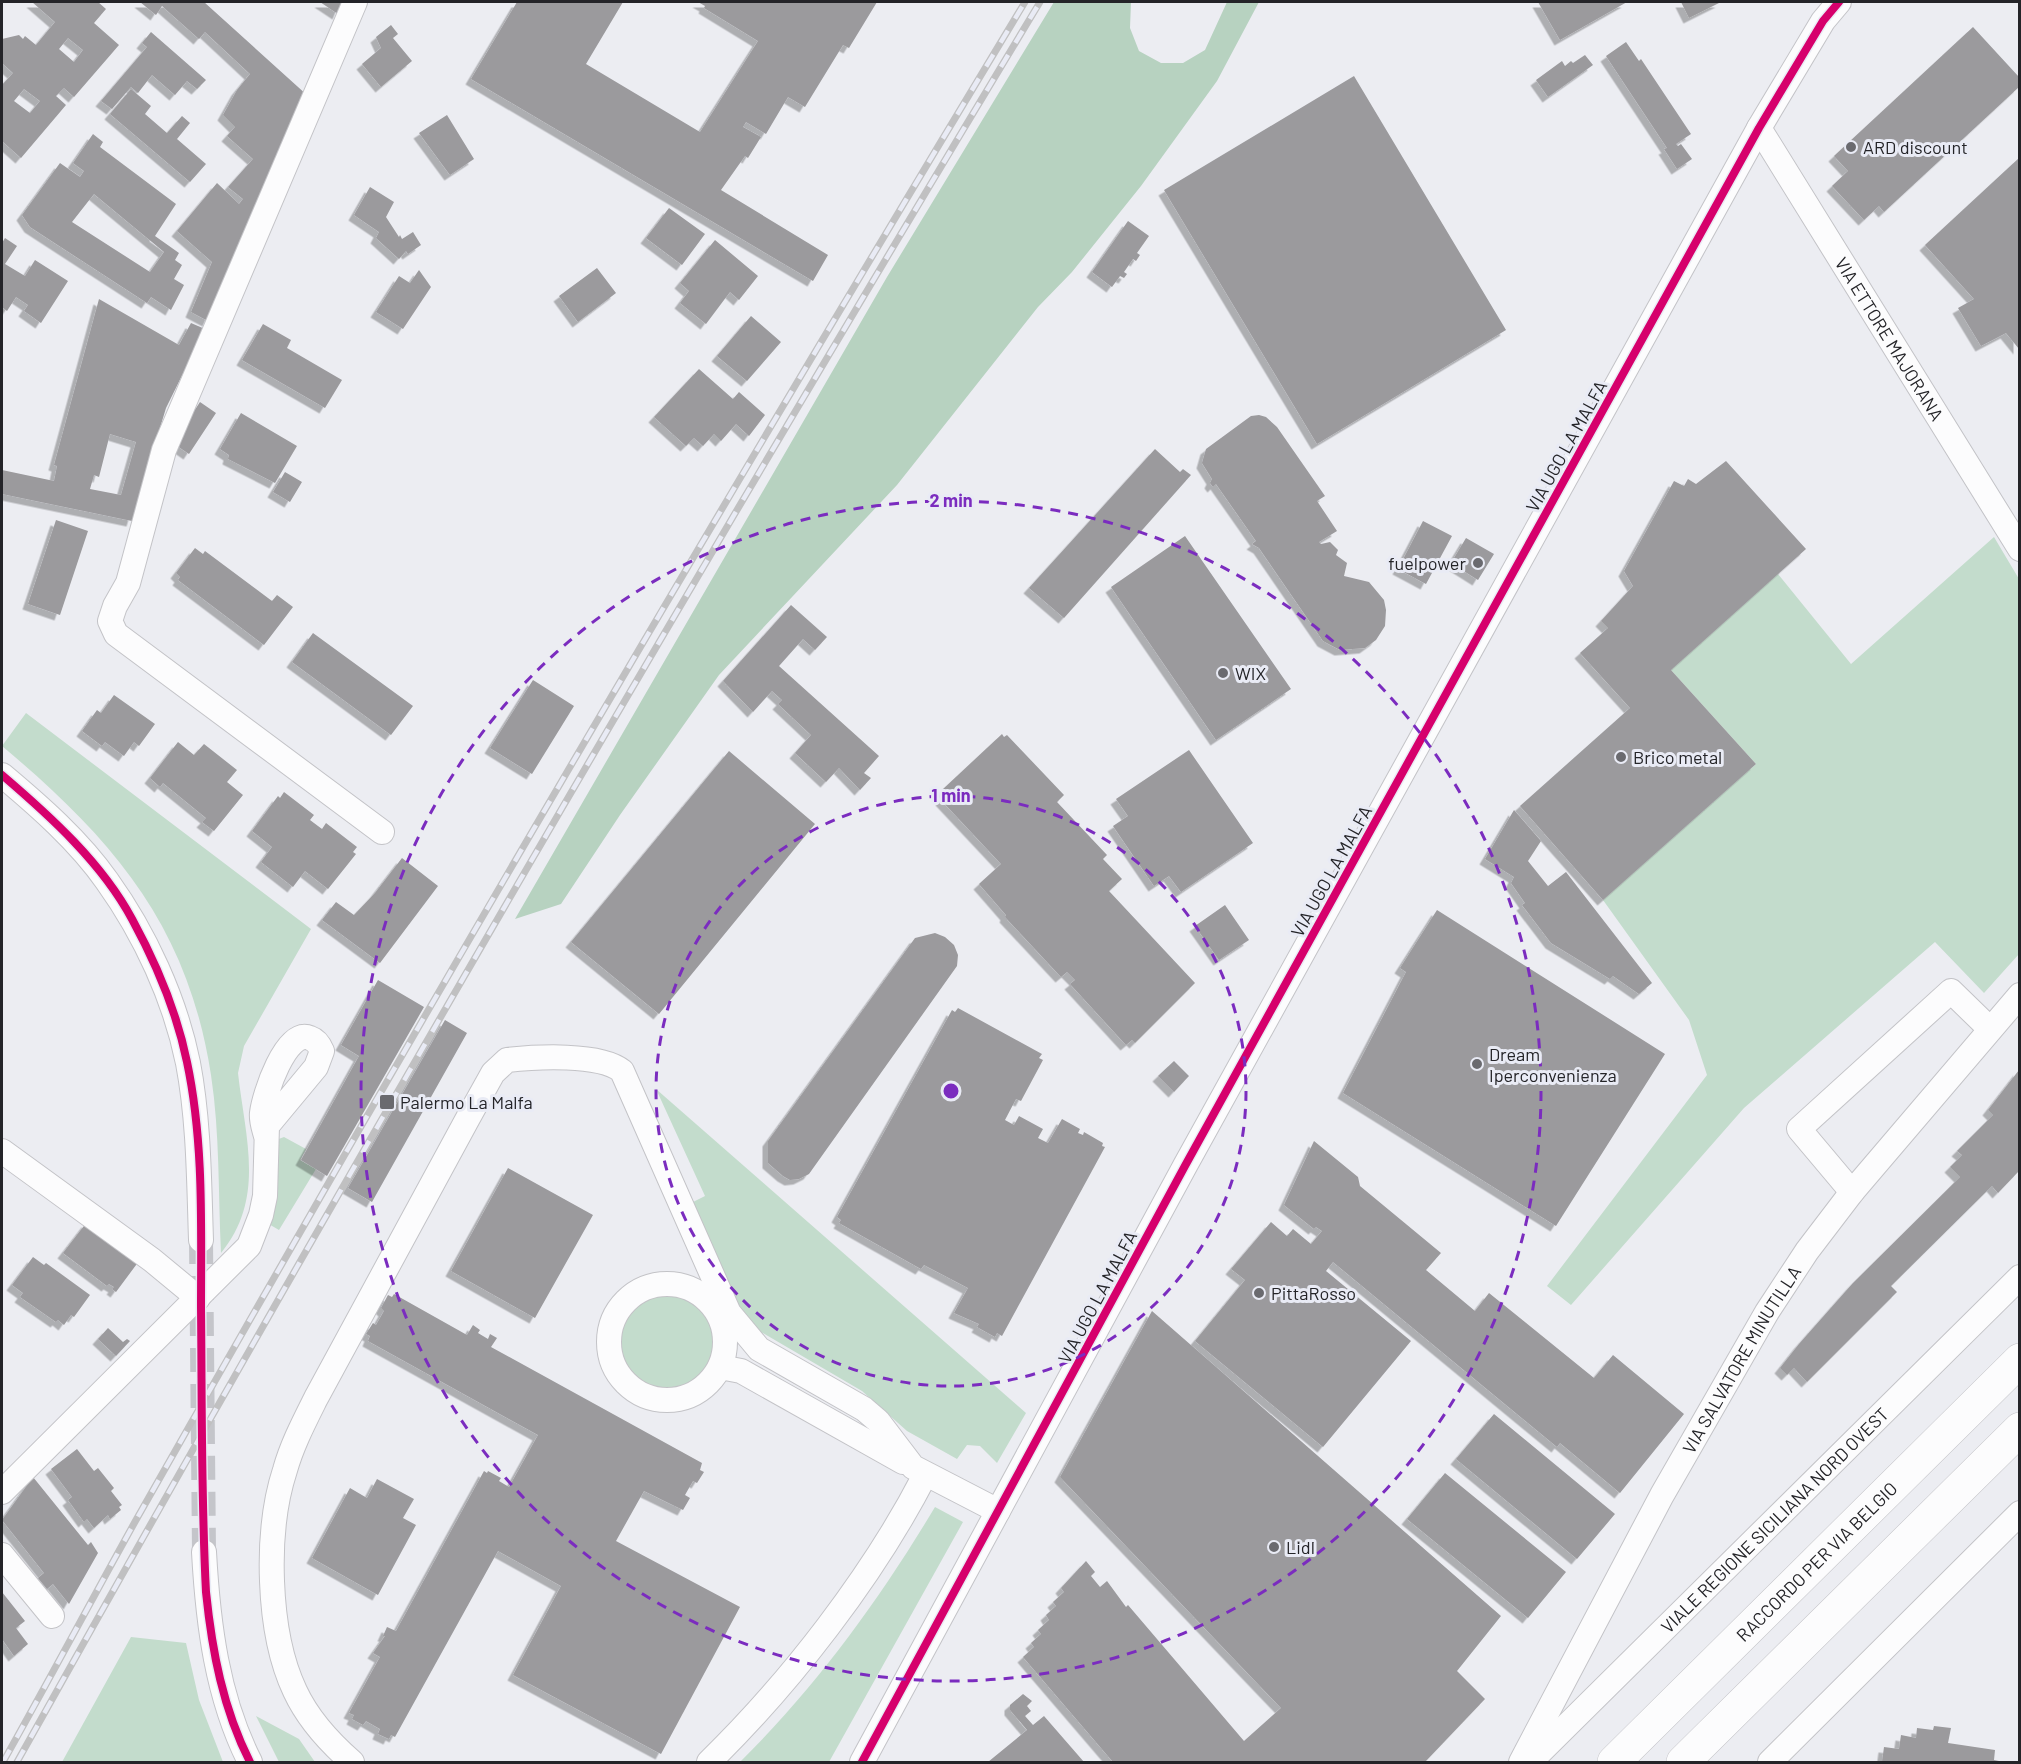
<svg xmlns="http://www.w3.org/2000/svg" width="2021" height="1764" viewBox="0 0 2021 1764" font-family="Barlow,sans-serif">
<defs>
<filter id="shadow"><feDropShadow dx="-5.5" dy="5.5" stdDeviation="0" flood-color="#0004"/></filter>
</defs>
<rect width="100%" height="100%" fill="#ecedf2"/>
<path fill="#c3dccc" d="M 1994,537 L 2019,579 L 2019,954 L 1984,993 L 1935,942 L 1744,1108 L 1571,1305 L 1547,1286 L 1707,1075 L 1689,1020 L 1603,900 L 1756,764 L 1671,670 L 1778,574 L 1851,664 Z
M 26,713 L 311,929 L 244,1046 L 238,1073 C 245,1137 266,1198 221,1253 C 218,1194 220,1134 211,1075 C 188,926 114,840 2,746 Z
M 656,1089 L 1026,1413 L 997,1463 L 980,1446 L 967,1445 L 957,1459 L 907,1431 L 862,1391 L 761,1332 L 745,1315 L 734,1296 L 693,1202 L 705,1196 Z
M 284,1137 L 306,1149 L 300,1160 L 316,1169 L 279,1230 L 267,1223 L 276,1140 Z
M618 1342a48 48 0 1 1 96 0a48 48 0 1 1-96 0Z
M 935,1507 L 963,1522 L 829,1762 L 740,1762 C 816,1687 880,1599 935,1507 Z
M 131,1637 L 186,1643 L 199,1700 L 223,1762 L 62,1762 Z
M 256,1716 L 299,1739 L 315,1762 L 279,1762 Z"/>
<path fill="#b7d2c0" d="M 1054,2 L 1131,2 L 1130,28 L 1139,51 L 1161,63 L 1183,63 L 1205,50 L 1227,2 L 1259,2 L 1217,81 L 1141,186 L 1072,272 L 1038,307 L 897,485 L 719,675 L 620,815 L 561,904 L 515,919 L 887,277 Z"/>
<path fill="#9b9a9d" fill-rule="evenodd" filter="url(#shadow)" d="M 32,2 L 98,2 L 106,9 L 94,23 L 119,45 L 74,97 L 64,88 L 56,96 L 66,105 L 21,158 L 2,141 L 2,85 L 13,73 L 2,63 L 2,39 L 19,35 L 23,39 L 25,36 L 36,45 L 55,22 ZM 68,38 L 83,50 L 74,62 L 59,49 ZM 24,89 L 40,101 L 30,113 L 14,101 Z
M 140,2 L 204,2 L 308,96 L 208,321 L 191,312 L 212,262 L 177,231 L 217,183 L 239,204 L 243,199 L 228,187 L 253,159 L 227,136 L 235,127 L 223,115 L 237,90 L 250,74 L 205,32 L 199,39 L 162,6 L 156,15 Z
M 320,2 L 343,2 L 338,14 Z
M 517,2 L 623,2 L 586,64 L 700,132 L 758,41 L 704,8 L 705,6 L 698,2 L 877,2 L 849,48 L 843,45 L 805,107 L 788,97 L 766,134 L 746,122 L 743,127 L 761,137 L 748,158 L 745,156 L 721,190 L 828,255 L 813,281 L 471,79 Z
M 1538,2 L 1627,2 L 1560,40 Z
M 1681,2 L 1721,2 L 1689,18 Z
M 391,25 L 398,34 L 393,38 L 412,61 L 381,87 L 362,64 L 381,48 L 376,37 Z
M 1973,27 L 2019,77 L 2019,87 L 1884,212 L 1879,206 L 1864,220 L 1832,186 L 1848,171 L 1834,156 Z
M 151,32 L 206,80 L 197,89 L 187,81 L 175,95 L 152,75 L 138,93 L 131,87 L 112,109 L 101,101 L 147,47 L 142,43 Z
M 1626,42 L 1639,61 L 1641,59 L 1691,134 L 1676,144 L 1678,146 L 1681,144 L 1692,159 L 1677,169 L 1664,149 L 1667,148 L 1606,56 Z
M 1585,55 L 1593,65 L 1548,97 L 1536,80 L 1562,61 L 1565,66 L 1571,61 L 1573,63 Z
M 1354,76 L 1506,330 L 1317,444 L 1164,190 Z
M 131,89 L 151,106 L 145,114 L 167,133 L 182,116 L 190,123 L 177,139 L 206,164 L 190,182 L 110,114 Z
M 447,115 L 474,159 L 450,175 L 419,133 Z
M 93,134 L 103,142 L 100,147 L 176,204 L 155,236 L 179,253 L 175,260 L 182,265 L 174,279 L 184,285 L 171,310 L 151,297 L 147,303 L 30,227 L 22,215 L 60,163 L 80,177 L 84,171 L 73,163 ZM 94,194 L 164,252 L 150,272 L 72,222 Z
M 2019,158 L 2019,349 L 2006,333 L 1981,346 L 1958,308 L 1974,299 L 1925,245 Z
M 370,187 L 394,202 L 386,217 L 399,237 L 400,235 L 402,239 L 413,232 L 421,245 L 408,254 L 406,251 L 399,259 L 376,238 L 379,232 L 354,215 Z
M 669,208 L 705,234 L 682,265 L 646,238 Z
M 1128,221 L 1149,236 L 1137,253 L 1140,255 L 1136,261 L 1133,259 L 1124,272 L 1127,274 L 1124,278 L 1120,276 L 1112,287 L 1092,272 Z
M 5,238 L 17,246 L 5,264 L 25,276 L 35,260 L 68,281 L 41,323 L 24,311 L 28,305 L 16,297 L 7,311 L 2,307 L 2,243 Z
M 715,240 L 758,276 L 739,300 L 730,292 L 706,324 L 680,303 L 689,291 L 680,283 Z
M 597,268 L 616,293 L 578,322 L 559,296 Z
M 419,270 L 431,287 L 403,329 L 376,312 L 399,276 L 410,283 Z
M 99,299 L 179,345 L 191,323 L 205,329 L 166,408 L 132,521 L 2,494 L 2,470 L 54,481 L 57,466 L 54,465 ZM 110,434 L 136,442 L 121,495 L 90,489 L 94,475 L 99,477 Z
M 751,316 L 781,342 L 747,381 L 717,356 Z
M 263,324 L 291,340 L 287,348 L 342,380 L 325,408 L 242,360 Z
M 699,369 L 733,399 L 739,392 L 765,415 L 749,436 L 736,424 L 721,441 L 714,434 L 703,446 L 694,438 L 686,446 L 654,417 Z
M 200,402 L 216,413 L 189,454 L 173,443 Z
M 241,413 L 297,446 L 275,483 L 228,459 L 229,455 L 220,449 Z
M 1259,415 L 1266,417 L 1277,427 L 1325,496 L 1317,501 L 1337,531 L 1319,542 L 1321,544 L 1330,542 L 1338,550 L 1336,555 L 1347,563 L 1344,576 L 1369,582 L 1384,600 L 1386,610 L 1385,626 L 1376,640 L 1365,648 L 1340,650 L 1323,641 L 1259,548 L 1252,544 L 1256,541 L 1216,484 L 1213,487 L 1210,483 L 1212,479 L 1202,463 L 1206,449 L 1251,416 Z
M 1155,449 L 1180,472 L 1183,469 L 1191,475 L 1064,618 L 1029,588 Z
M 1726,461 L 1806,549 L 1671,670 L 1756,764 L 1603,900 L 1520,806 L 1630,708 L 1580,653 L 1608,628 L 1601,621 L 1633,586 L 1624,571 L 1674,481 L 1684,486 L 1688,479 L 1696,484 Z
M 285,472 L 302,482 L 290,502 L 273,492 Z
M 56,520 L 88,531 L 60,615 L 28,604 Z
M 1423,521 L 1452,536 L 1426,584 L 1398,569 Z
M 1185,536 L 1291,689 L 1216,740 L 1111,587 Z
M 1466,538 L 1494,554 L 1478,580 L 1451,563 Z
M 195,548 L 203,554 L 205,551 L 272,601 L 277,595 L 293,607 L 264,645 L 178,580 L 180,577 L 176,573 Z
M 791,605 L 827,637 L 815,650 L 803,639 L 779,666 L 879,756 L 864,773 L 871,778 L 860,790 L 839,768 L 826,782 L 795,753 L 811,735 L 778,704 L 782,700 L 772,691 L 753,712 L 723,681 Z
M 313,633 L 413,706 L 391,735 L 292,662 Z
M 533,680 L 574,706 L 532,774 L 490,748 Z
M 114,695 L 155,724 L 139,746 L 134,742 L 124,756 L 105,742 L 102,746 L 82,731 L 97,710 L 101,713 Z
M 1002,734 L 1004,737 L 1007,735 L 1064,795 L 1057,802 L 1107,855 L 1103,859 L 1122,879 L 1109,891 L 1195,983 L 1135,1043 L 1132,1040 L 1126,1045 L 1070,984 L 1075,980 L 1067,972 L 1061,977 L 1005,917 L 1006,915 L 979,884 L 1001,864 L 941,800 L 947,795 L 942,790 Z
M 178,742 L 194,755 L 204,744 L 237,770 L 227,782 L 243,795 L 214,831 L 202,822 L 206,818 L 163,783 L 160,787 L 150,778 Z
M 1189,750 L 1253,843 L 1181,892 L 1169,876 L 1154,886 L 1113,826 L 1128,816 L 1116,799 Z
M 729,751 L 815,824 L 659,1014 L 571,942 Z
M 284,792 L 314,815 L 310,820 L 322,829 L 326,823 L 357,847 L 353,852 L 356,854 L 328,889 L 305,871 L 293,887 L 261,862 L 272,847 L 252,831 L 278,796 L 280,798 Z
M 1514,810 L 1541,841 L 1528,861 L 1548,886 L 1566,872 L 1652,983 L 1639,994 L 1613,976 L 1610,979 L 1551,943 L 1522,905 L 1525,903 L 1511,883 L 1514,877 L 1485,859 Z
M 402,858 L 438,886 L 380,963 L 322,920 L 336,902 L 354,915 L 375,893 Z
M 1225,905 L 1249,940 L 1219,960 L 1195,926 Z
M 1437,910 L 1665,1054 L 1556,1226 L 1343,1093 L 1406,972 L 1400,968 Z
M 935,933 L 945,937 L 954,945 L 958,955 L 957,966 L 809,1174 L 799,1179 L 790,1180 L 783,1176 L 768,1163 L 768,1141 L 915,938 Z
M 378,980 L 424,1007 L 327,1176 L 301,1160 L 359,1056 L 341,1045 Z
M 958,1008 L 1042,1054 L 1039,1058 L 1043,1060 L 1021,1101 L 1016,1099 L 1005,1120 L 1014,1125 L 1019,1116 L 1043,1129 L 1038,1138 L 1048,1143 L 1062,1119 L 1080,1129 L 1078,1133 L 1083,1135 L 1084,1132 L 1103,1143 L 1102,1146 L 1105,1147 L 1002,1336 L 997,1333 L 995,1337 L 977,1327 L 979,1324 L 954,1313 L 968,1288 L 924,1265 L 921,1269 L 839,1223 L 841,1220 L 837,1217 L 952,1010 L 955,1012 Z
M 445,1020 L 467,1033 L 372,1202 L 348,1188 Z
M 1174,1061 L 1189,1076 L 1174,1092 L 1158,1076 Z
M 2019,1070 L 2019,1171 L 1998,1193 L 1992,1186 L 1891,1286 L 1897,1292 L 1807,1382 L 1794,1368 L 1787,1375 L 1780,1368 L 1799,1344 L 1853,1283 L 1960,1177 L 1950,1167 L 1962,1155 L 1957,1151 L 1993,1115 L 1988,1110 Z
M 1314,1141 L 1358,1177 L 1360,1186 L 1441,1253 L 1426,1270 L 1475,1311 L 1489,1293 L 1594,1378 L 1613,1355 L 1684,1414 L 1620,1493 L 1560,1443 L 1557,1447 L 1333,1262 L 1326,1271 L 1411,1341 L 1323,1447 L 1195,1341 L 1245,1280 L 1231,1269 L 1271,1222 L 1287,1236 L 1293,1229 L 1311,1244 L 1322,1231 L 1316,1227 L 1314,1229 L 1284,1205 Z
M 508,1168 L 593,1215 L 535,1318 L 451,1271 Z
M 87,1222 L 139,1261 L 116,1292 L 112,1289 L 114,1287 L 109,1284 L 107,1286 L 63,1253 Z
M 33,1257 L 44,1265 L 46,1263 L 90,1295 L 74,1317 L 71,1315 L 64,1325 L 58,1320 L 56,1322 L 20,1297 L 23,1293 L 12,1285 Z
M 394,1294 L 467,1335 L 473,1325 L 480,1330 L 478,1333 L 488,1339 L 490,1334 L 497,1338 L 491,1347 L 702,1463 L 700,1470 L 704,1472 L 697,1483 L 693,1481 L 685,1495 L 690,1498 L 683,1510 L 644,1491 L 616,1541 L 740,1607 L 661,1754 L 513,1675 L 561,1586 L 498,1551 L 395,1737 L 391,1735 L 389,1739 L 378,1734 L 380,1729 L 366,1721 L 363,1725 L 352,1719 L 354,1715 L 349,1713 L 380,1657 L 373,1653 L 385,1636 L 383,1636 L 387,1627 L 396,1631 L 484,1471 L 487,1473 L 488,1471 L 501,1478 L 499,1481 L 509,1487 L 538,1435 L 368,1341 L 370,1336 L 366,1334 L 373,1323 L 376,1325 L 384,1311 L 381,1308 L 388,1295 L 392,1297 Z
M 1152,1311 L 1501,1616 L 1457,1671 L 1485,1699 L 1425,1762 L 1113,1762 L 1023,1657 L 1034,1647 L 1031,1643 L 1041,1634 L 1038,1630 L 1049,1620 L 1046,1615 L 1056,1606 L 1053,1602 L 1064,1592 L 1061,1588 L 1086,1561 L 1095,1572 L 1091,1576 L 1100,1587 L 1107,1581 L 1126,1607 L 1128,1605 L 1244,1741 L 1281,1708 L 1060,1477 Z
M 108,1328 L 123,1342 L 127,1339 L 130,1341 L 116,1356 L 98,1339 Z
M 1494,1414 L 1615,1514 L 1577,1559 L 1456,1459 Z
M 77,1449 L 94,1471 L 98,1468 L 114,1488 L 111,1491 L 122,1505 L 119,1507 L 121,1510 L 110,1519 L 108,1515 L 94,1528 L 87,1519 L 84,1522 L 68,1500 L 72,1497 L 51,1469 Z
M 1445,1473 L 1566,1572 L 1528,1618 L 1407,1519 Z
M 33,1477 L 88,1545 L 91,1542 L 98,1553 L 69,1604 L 53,1584 L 47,1589 L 38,1578 L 44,1573 L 2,1520 Z
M 377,1479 L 414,1499 L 403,1518 L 416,1525 L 378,1595 L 312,1558 L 350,1488 L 367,1498 Z
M 2,1592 L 25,1621 L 16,1628 L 28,1644 L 14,1656 L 2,1639 Z
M 1023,1694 L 1032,1701 L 1027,1706 L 1031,1711 L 1025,1716 L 1033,1725 L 1044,1716 L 1084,1762 L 988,1762 L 1027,1730 L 1010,1710 L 1010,1705 Z
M 1934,1726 L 1951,1728 L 1948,1743 L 1995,1750 L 1994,1760 L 2004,1762 L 1882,1762 L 1884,1747 L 1899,1749 L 1901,1735 L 1916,1738 L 1917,1728 L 1933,1730 Z"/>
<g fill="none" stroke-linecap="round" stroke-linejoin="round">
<path stroke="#c4c5ca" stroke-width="24" stroke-dasharray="24 12" stroke-linecap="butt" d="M 201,1240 L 204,1552"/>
<defs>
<g id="minor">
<path d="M 355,2 L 164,450 L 128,583 L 115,606 L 110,621 L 116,634 L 382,832"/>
<path id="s1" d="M 1759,128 L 2020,549"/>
<path d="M 2,775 C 39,806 79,841 107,881 C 145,934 175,999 188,1063 C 199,1121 199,1181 201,1240"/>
<path d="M 2,1151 L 152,1260 L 198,1298"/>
<path d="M 1852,1192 L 1799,1129 L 1951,991 L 1990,1029"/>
<circle cx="667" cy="1342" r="58"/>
<path d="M 720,1367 L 741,1371 L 903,1462"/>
<path d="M 2,1492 L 249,1246 L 261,1215 L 265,1196 L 267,1126 L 316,1067 L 322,1051 C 319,1044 316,1040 310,1038 C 286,1028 264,1095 262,1113 C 261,1121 264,1128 266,1136"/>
<path d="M 204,1552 C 208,1624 217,1697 250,1762"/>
<path d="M 2,1555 L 52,1616"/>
<path d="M 352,1762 C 329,1742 308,1719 295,1691 C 267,1632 265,1531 285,1470 C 292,1445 304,1422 316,1398 L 468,1118 L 493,1073 L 507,1060 C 535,1057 600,1053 622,1071 L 729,1313 L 759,1349 L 864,1409 L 878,1421 L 913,1467 L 998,1511"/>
<path d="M 709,1762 C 790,1683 873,1576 925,1475"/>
<path d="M 862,1762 L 1186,1164 L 1759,128 L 1823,21 L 1839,2"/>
<path id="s2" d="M 1521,1762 L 1662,1495 L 1767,1312 L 1807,1251 L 1852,1192 L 2020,995"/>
<path id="s3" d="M 1530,1762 L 2020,1277"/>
<path d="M 1770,1762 L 2020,1513"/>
</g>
<g id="highway">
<path id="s4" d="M 1614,1762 L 2020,1360"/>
<path d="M 1683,1762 L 2020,1429"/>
</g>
</defs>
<use href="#minor" stroke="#c3c3c7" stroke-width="26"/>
<use href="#highway" stroke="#c3c3c7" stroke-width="34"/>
<use href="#minor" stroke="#fcfcfd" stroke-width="24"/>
<use href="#highway" stroke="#fcfcfd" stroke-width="33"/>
<defs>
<path id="rail" d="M 3,1762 C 48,1682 91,1601 136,1520 C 425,1010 722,504 1025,2
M 17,1762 C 348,1170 690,583 1040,2"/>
</defs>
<use href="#rail" stroke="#c0c0c1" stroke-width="7"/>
<use href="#rail" stroke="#e9ebf5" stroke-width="4.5" stroke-dasharray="14" stroke-linecap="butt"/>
<defs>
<path id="cycleway" d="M 2,775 C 50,816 102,863 132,919 C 156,963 177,1013 187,1062 C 204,1142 201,1226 201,1307 C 202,1402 201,1497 206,1592 C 212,1651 223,1709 250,1762
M 862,1762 L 1186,1164 L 1759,128 L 1823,21 L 1839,2"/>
</defs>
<use href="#cycleway" stroke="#e9ebf5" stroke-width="11"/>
<use href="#cycleway" stroke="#d6006c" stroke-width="8"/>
</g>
<g fill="none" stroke="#7b2cbf" stroke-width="3" stroke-dasharray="10 8">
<circle cx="951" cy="1091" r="295"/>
<circle cx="951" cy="1091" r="590"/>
</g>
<g fill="#6a6a6f" stroke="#e9ebf5" stroke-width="2">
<circle cx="1851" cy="147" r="6"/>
<circle cx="1478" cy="563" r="6"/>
<circle cx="1223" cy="673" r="6"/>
<circle cx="1621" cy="757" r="6"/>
<circle cx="1477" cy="1064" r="6"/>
<rect x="379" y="1094" width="16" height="16" rx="3"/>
<circle cx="1259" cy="1293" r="6"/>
<circle cx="1274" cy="1547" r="6"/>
</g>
<g text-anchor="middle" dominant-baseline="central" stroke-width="6" stroke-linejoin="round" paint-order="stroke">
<g font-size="18" fill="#242428" stroke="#e9ebf5" text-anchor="start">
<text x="1863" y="147">ARD discount</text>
<text x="1466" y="563" text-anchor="end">fuelpower</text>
<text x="1235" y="673">WIX</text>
<text x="1633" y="757">Brico metal</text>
<text x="1489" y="1054">Dream<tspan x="1489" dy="21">Iperconvenienza</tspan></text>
<text x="400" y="1102">Palermo La Malfa</text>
<text x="1271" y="1293">PittaRosso</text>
<text x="1286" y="1547">Lidl</text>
</g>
<g font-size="18" fill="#242428" stroke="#e9ebf5">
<text stroke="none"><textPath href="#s1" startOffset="248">VIA ETTORE MAJORANA</textPath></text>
<text transform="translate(1566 446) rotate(-61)">VIA UGO LA MALFA</text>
<text transform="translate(1331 871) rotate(-61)">VIA UGO LA MALFA</text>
<text transform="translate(1097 1297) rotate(-62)">VIA UGO LA MALFA</text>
<text stroke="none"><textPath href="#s2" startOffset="459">VIA SALVATORE MINUTILLA</textPath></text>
<text stroke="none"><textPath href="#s3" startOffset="344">VIALE REGIONE SICILIANA NORD OVEST</textPath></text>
<text stroke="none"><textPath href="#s4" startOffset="285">RACCORDO PER VIA BELGIO</textPath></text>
</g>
</g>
<circle cx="951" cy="1091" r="9" fill="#7b2cbf" stroke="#e9ebf5" stroke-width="3"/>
<g font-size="18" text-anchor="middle" font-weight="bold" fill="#7b2cbf" stroke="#e9ebf5" stroke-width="6" stroke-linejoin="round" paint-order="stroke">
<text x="951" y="507">2 min</text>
<text x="951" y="802">1 min</text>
</g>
<rect width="2021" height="1764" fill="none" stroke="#242428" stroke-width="6"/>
</svg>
